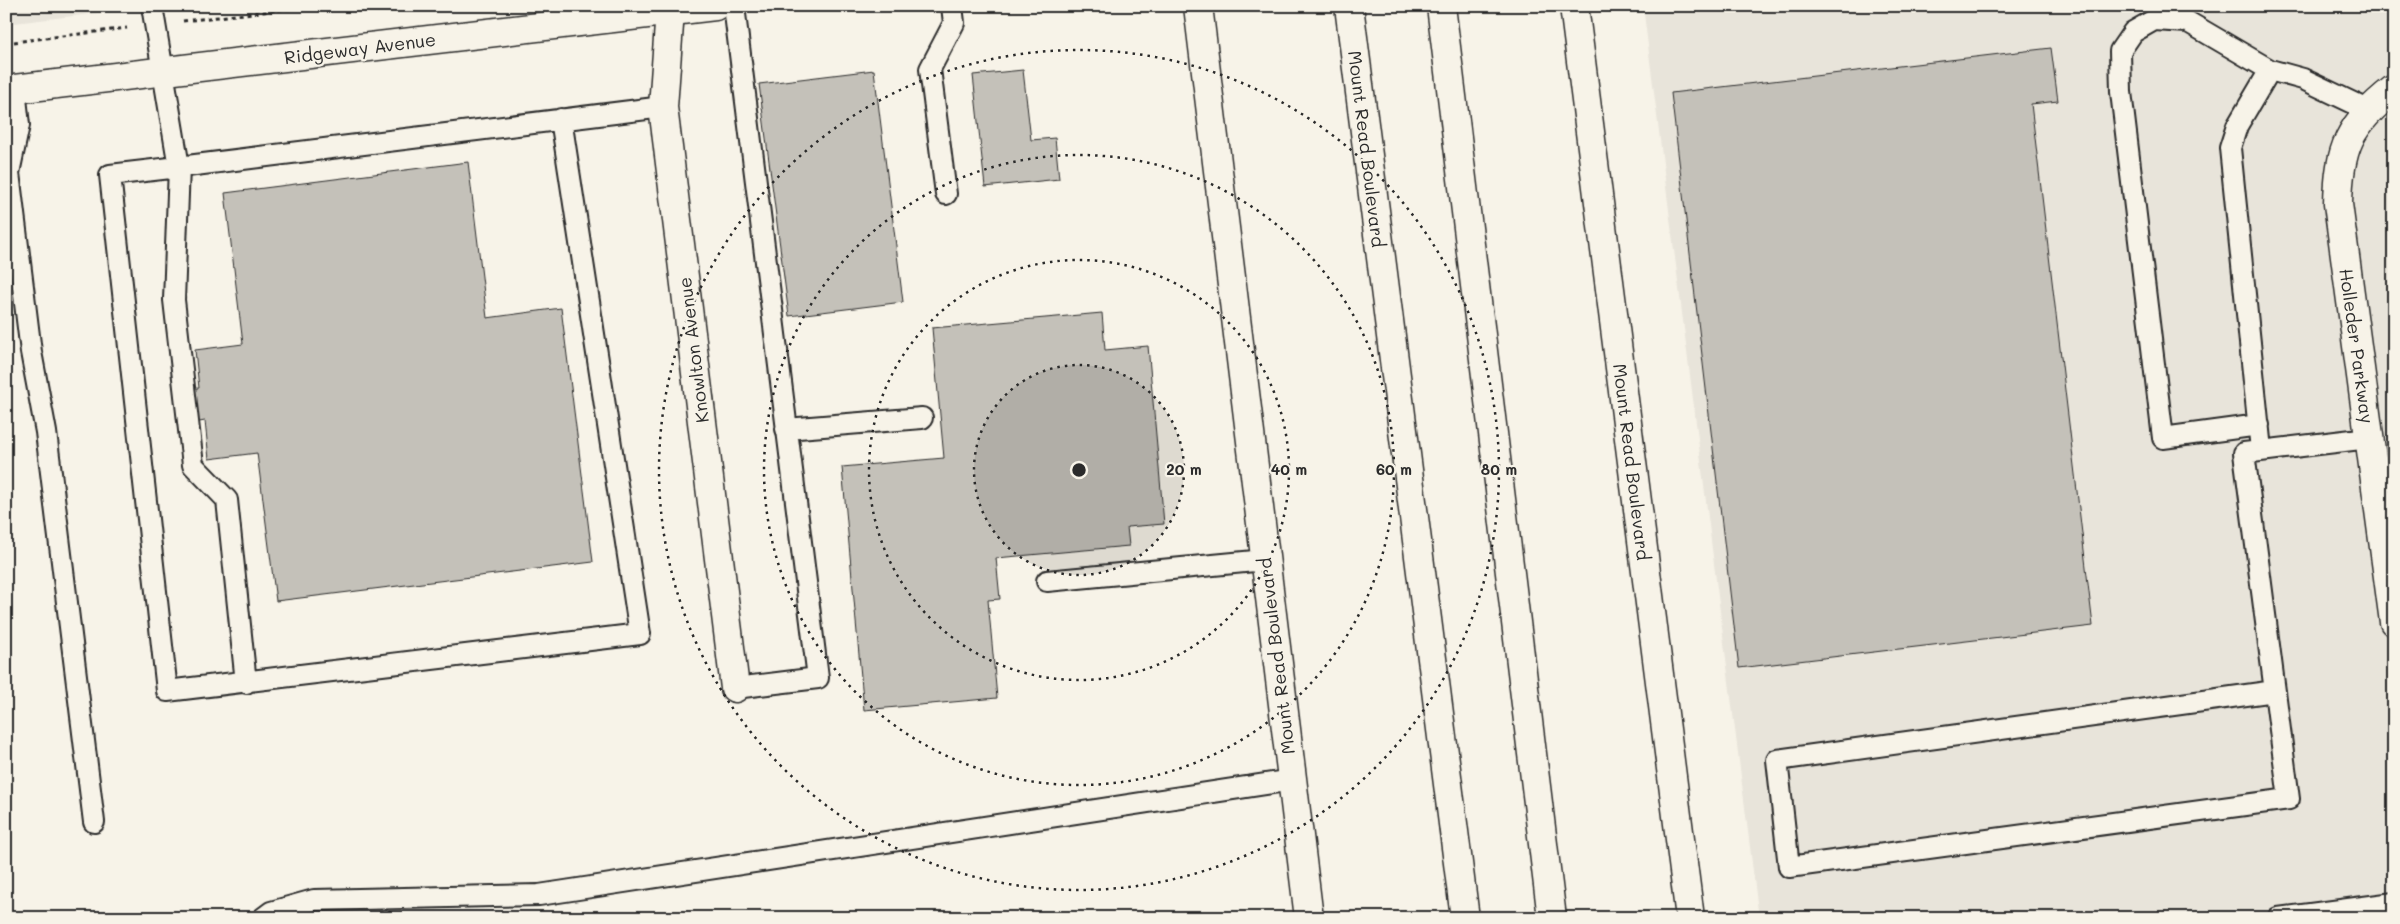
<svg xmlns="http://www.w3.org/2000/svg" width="2400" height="924" viewBox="0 0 2400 924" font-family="Mali,sans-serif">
<rect width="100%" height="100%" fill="#f7f3e8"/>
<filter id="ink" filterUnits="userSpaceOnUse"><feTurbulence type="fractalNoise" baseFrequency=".02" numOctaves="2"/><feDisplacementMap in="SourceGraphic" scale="10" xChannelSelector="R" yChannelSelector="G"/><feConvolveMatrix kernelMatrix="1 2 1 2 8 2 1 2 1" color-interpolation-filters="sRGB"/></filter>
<g filter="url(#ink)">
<path fill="#e8e4da" d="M 6,6 L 157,6 L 6,24 Z
M 1643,6 L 2394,6 L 2394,918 L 1759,918 Z"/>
<path fill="#c4c1b9" stroke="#2b2b2b" d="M 2051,48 L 2058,101 L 2031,104 L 2093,626 L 1739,668 L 1671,93 Z
M 874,70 L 903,302 L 789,316 L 759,84 Z
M 1023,70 L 1031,140 L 1055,138 L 1059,179 L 985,187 L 973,75 Z
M 468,162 L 487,318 L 561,308 L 593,562 L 276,601 L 257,453 L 209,459 L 205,421 L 188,424 L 184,389 L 199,388 L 195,350 L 243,344 L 225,193 Z
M 1102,313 L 1105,350 L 1148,346 L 1164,524 L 1127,527 L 1129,546 L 996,558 L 1000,599 L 988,600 L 997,698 L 864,710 L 842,467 L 944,458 L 932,328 Z"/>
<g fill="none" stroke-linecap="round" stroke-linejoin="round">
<defs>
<path id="lane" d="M 152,6 L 179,167 L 663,107
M 734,6 L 818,678 L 735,688
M 2270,70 L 2303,79 L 2368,110
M 15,89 L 19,125 L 9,173 L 31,352 L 46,432 L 94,822
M 946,194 L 930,69 L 954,23 L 952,6
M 2259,425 L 2163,438 L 2121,92 L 2120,51 L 2133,32 L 2154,20 L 2188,22 L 2270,70 L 2237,126 L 2230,148 L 2261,450
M 786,429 L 922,418
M 1047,581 L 1265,560
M 246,683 L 227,500 L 193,465 L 174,300 L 179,167 L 110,175 L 167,691 L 640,634 L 561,119
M 2275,691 L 1777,760 L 1789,867 L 2289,799 L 2244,453 L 2369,438
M 263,918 L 271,912 L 314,900 L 539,895 L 1292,780
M 2278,918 L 2394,903"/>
<path id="street" d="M 670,11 L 663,107 L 735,688
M 2394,89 C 2349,125 2339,147 2338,204 L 2394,622"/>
<path id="secondary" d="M 1198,6 L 1309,918
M 1349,6 L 1465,918
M 1441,6 L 1552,918
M 1574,6 L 1690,918
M 6,90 L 715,6"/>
</defs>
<use href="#lane" stroke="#2b2b2b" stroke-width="24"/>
<use href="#street" stroke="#2b2b2b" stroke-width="31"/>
<use href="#secondary" stroke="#2b2b2b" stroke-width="31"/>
<path stroke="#2b2b2b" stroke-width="3" stroke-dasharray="4 4" stroke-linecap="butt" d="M 183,21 L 314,6
M 6,43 L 127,28"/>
<use href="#lane" stroke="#f7f3e8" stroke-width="20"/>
<use href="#street" stroke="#f7f3e8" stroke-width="28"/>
<use href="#secondary" stroke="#f7f3e8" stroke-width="28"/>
</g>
</g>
<circle cx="1079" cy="470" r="105" fill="#2b2b2b" fill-opacity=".12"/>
<g fill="none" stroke="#2b2b2b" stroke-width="2.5" stroke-dasharray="2.5 5">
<circle cx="1079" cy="470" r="105"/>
<circle cx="1079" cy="470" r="210"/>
<circle cx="1079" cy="470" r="315"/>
<circle cx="1079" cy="470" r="420"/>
</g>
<g text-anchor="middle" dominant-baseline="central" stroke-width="4.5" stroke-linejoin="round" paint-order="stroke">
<g font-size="18" fill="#2b2b2b" stroke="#f7f3e8">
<text transform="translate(360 48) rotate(-7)">Ridgeway Avenue</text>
<text transform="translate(1367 149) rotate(83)">Mount Read Boulevard</text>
<text transform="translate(2357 346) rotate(82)">Holleder Parkway</text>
<text transform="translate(693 350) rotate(-97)">Knowlton Avenue</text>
<text transform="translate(1632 462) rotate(83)">Mount Read Boulevard</text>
<text transform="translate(1276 656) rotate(-97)">Mount Read Boulevard</text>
</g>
</g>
<circle cx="1079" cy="470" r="8" fill="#2b2b2b" stroke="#f7f3e8" stroke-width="2.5"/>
<g font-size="15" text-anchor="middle" font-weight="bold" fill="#2b2b2b" stroke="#f7f3e8" stroke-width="4.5" stroke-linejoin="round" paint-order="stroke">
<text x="1184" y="475">20 m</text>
<text x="1289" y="475">40 m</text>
<text x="1394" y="475">60 m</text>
<text x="1499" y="475">80 m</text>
</g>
<rect width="2400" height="924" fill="none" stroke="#f7f3e8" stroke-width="25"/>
<rect x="12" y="12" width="2375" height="899" fill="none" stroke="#2b2b2b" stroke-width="2" filter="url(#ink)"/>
</svg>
